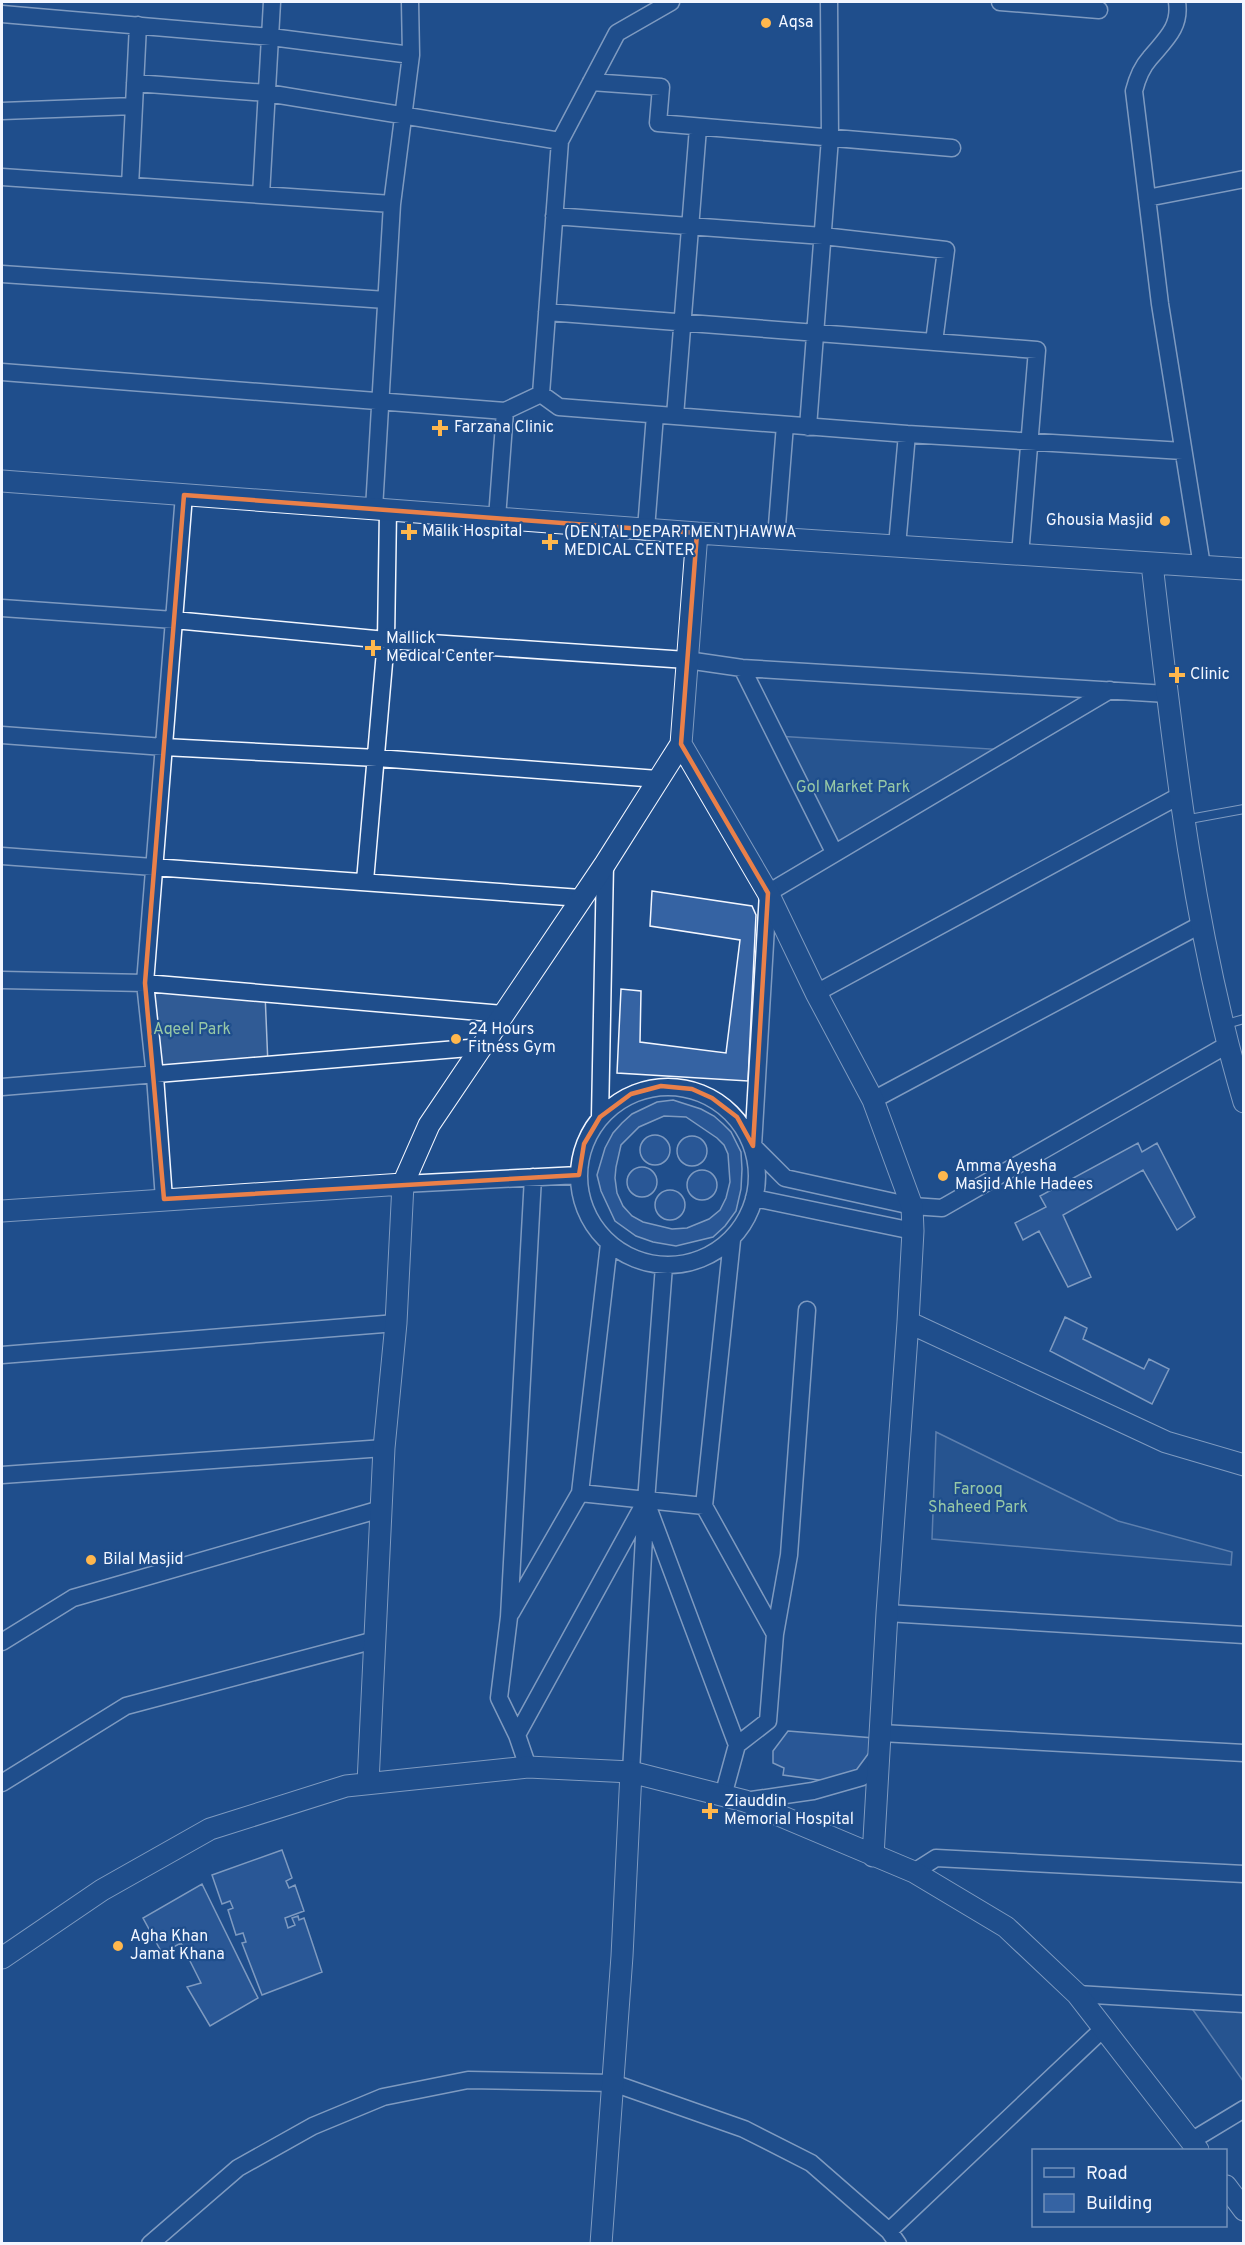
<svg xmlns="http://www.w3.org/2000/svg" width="1245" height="2245" viewBox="0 0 1245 2245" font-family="Overpass,sans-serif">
<rect width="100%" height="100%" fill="#1f4e8c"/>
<path fill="#305b95" stroke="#a8bbd7" stroke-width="1.5" d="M 776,736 L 1008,750 L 834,852 Z
M 145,983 L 265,993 L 268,1065 L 155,1076 Z
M 936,1432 L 1118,1521 L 1232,1552 L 1231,1565 L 932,1539 Z
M 1186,2000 L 1243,2004 L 1243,2081 Z"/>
<path fill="#3563a3" stroke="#f2f6ff" stroke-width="1.5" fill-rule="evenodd" d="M 652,891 L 752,906 L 756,915 L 748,1081 L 617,1073 L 621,989 L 641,991 L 640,1042 L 726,1053 L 740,940 L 650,926 Z
M 673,1100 L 701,1109 L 714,1116 L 723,1124 L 731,1132 L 741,1152 L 742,1169 L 741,1189 L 736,1211 L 725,1226 L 713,1237 L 676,1246 L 653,1242 L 636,1236 L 615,1221 L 601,1191 L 597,1175 L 605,1148 L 613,1133 L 622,1123 L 632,1114 L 657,1102 ZM 664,1116 L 686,1117 L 717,1138 L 724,1145 L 728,1154 L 730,1182 L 726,1198 L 720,1210 L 709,1219 L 687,1228 L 672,1229 L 643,1222 L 632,1216 L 623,1206 L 617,1193 L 615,1178 L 616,1167 L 621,1145 L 639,1127 Z
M640 1150a15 15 0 1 1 30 0a15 15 0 1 1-30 0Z
M677 1151a15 15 0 1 1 30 0a15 15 0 1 1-30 0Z
M 1138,1143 L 1142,1152 L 1157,1143 L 1195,1217 L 1177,1230 L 1143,1170 L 1063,1215 L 1091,1277 L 1068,1287 L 1039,1231 L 1023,1240 L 1015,1223 L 1046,1207 L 1040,1196 Z
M627 1182a15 15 0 1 1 30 0a15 15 0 1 1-30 0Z
M687 1185a15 15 0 1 1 30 0a15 15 0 1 1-30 0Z
M655 1205a15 15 0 1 1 30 0a15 15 0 1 1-30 0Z
M 1065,1317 L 1087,1328 L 1083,1339 L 1144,1369 L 1149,1359 L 1169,1369 L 1152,1404 L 1050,1351 Z
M 788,1731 L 874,1738 L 873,1755 L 857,1771 L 826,1781 L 783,1775 L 784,1768 L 773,1763 L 773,1751 Z
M 282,1850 L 292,1878 L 286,1881 L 289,1888 L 295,1885 L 304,1911 L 285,1918 L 288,1928 L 295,1925 L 292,1918 L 298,1916 L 299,1920 L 304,1918 L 322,1972 L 262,1995 L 242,1943 L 246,1942 L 243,1933 L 236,1935 L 228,1910 L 233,1908 L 230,1901 L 222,1904 L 212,1875 Z
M 202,1884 L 258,1998 L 210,2026 L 187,1987 L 201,1983 L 181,1943 L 162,1953 L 143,1918 Z"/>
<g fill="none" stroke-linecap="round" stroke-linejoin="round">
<defs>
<path id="service" d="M 1184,820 L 1244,809
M 1223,1025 L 1244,1019"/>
<path id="minor" d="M 1000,2 L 1099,10
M 1177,2 C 1181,27 1165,40 1150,58 C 1141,68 1137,79 1134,91 L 1160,304 L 1202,566
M 2,14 L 271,37 L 411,55
M 591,82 L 661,87 L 658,123 L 952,148
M 135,83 L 267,93 L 560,141
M 2,111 L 134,106
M 2,177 L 392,204
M 130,186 L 138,25
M 261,195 L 272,2
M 1147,198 L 1244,179
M 554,216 L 823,236 L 946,250 L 934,342
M 2,274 L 386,300
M 547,312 L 1037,350 L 1020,555
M 2,372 L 505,411
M 541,394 L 559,407 L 907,434 L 1183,451
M 675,416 L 698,128
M 808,427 L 830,138 L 829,2
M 374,509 L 392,204 L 411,55 L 410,2
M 497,518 L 505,411 L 541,394 L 560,141 L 617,33 L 671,2
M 646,529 L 655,415
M 776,538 L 785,425
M 897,546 L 907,434
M 2,608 L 174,620 L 386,640 L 687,660 L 742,668 L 1167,694
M 742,668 L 834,852
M 1110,690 L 768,893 L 753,1146 L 785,1178 L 912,1206 L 942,1208 L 1227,1045
M 2,735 L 164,747 L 377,758 L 658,779
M 2,856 C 195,871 388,883 581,898
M 365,881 L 386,640 L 388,510
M 2,980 L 145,983 L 503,1014
M 816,993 L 1179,796
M579 1176a89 89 0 1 1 178 0a89 89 0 1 1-178 0Z
M 2,1087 L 481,1047
M 873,1100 L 1202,924
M 600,1117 L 605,864
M 403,1184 L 579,1175
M 754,1198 L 913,1231
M 164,1199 L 155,1076 L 145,983 L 184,495
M 732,1240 L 704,1506 L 775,1634
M 2,1355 L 396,1323
M 2,1475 L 384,1448
M 580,1493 L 704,1506
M 648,1507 L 737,1745
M 511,1613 L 580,1493 L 609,1244
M 887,1613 L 1244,1635
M 2,1642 L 73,1598 L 381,1509
M 881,1733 L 1244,1753
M 517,1735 L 644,1504
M 528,1767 L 517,1735 L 499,1698 L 509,1617 L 533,1177
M 631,1772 L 646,1501 L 664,1266
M 2,1783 L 126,1706 L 375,1640
M 723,1796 L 737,1745 L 768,1721 L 775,1634 L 789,1555 L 807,1310
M 745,1801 L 813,1791 L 862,1777 L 879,1754
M 914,1872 L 936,1858 L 1244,1874
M 1077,1994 L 1244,2004
M 1191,2141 L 1244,2109
M 889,2231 L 1104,2028
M 150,2244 L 238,2168 L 313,2126 L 383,2097 L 468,2080 L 613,2083 L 744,2129 L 811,2163 L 889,2231 L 898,2244"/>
<path id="tertiary" d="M 2,481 L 697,533 L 1244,569
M 1152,564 C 1173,745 1192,927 1244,1102
M 681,744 L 768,893 L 816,993 L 873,1100 L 912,1206 L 913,1231 L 908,1322 L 887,1613 L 873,1856
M 2,1211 L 403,1184
M 908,1322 L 1166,1442 L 1244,1465
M 368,1783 L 384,1448 L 396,1323 L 403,1184 L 429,1125 L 605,864 L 681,744 L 697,533
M 2,1958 L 102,1890 L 210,1829 L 346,1786 L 528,1767 L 631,1772 L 745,1801 L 914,1872 L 1006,1927 L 1077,1994 L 1198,2150
M 1226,2186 L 1244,2210
M 601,2244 L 622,1956 L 631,1772"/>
</defs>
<use href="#service" stroke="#f2f6ff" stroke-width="10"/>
<use href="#minor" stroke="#f2f6ff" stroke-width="19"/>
<use href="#tertiary" stroke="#f2f6ff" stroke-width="23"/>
<use href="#service" stroke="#1f4e8c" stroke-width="8"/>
<use href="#minor" stroke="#1f4e8c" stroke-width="16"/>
<use href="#tertiary" stroke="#1f4e8c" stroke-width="21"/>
</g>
<path d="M0 0H1245V2245H0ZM 184,495 L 697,533 L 681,744 L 768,893 L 753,1146 L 737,1117 L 712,1098 L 692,1089 L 661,1086 L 631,1094 L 600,1117 L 584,1144 L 579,1175 L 164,1199 L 145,983 Z" fill="#1f4e8c" fill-opacity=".55" fill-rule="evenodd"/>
<path fill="none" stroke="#ea8049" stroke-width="4.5" stroke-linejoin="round" d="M 184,495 L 697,533 L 681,744 L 768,893 L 753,1146 L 737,1117 L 712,1098 L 692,1089 L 661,1086 L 631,1094 L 600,1117 L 584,1144 L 579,1175 L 164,1199 L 145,983 Z"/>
<g fill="#ffb74d" stroke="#1f4e8c" stroke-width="2">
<circle cx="766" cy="23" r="6"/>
<path d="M437 419h6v6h6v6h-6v6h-6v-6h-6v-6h6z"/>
<circle cx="1165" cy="521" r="6"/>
<path d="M406 523h6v6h6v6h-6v6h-6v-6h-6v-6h6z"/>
<path d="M547 533h6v6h6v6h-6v6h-6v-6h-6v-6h6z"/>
<path d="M370 639h6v6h6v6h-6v6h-6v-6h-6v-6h6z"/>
<path d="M1174 666h6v6h6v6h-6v6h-6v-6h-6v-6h6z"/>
<circle cx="456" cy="1039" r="6"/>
<circle cx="943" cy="1176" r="6"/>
<circle cx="91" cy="1560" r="6"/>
<path d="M707 1802h6v6h6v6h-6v6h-6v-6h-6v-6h6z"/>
<circle cx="118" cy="1946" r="6"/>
</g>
<g text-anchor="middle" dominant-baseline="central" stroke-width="4.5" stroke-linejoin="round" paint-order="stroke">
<g font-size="16" fill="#f2f6ff" stroke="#1f4e8c" text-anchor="start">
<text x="778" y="23">Aqsa</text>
<text x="454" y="428">Farzana Clinic</text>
<text x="1153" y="521" text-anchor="end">Ghousia Masjid</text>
<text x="422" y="532">Malik Hospital</text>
<text x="564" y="533">(DENTAL DEPARTMENT)HAWWA<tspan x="564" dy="18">MEDICAL CENTER</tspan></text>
<text x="386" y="639">Mallick<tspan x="386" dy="18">Medical Center</tspan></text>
<text x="1190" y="675">Clinic</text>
<text x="468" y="1030">24 Hours<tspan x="468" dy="18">Fitness Gym</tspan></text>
<text x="955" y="1167">Amma Ayesha<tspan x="955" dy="18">Masjid Ahle Hadees</tspan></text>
<text x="103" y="1560">Bilal Masjid</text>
<text x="724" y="1802">Ziauddin<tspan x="724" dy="18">Memorial Hospital</tspan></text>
<text x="130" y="1937">Agha Khan<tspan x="130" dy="18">Jamat Khana</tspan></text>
</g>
<g font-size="16" fill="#97c8a6" stroke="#1f4e8c">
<text x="853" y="788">Gol Market Park</text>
<text x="192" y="1030">Aqeel Park</text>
<text x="978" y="1490">Farooq<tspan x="978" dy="18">Shaheed Park</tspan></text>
</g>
</g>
<rect width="1245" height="2245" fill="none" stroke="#f2f6ff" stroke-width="6"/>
<rect x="1032" y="2149" width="195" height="78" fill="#1f4e8c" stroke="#7391ba" stroke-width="1.5"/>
<rect x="1044" y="2168" width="30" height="9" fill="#1f4e8c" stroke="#7391ba" stroke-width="1.5"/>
<text x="1086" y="2179" font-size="18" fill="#f2f6ff">Road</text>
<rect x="1044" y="2194" width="30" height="18" fill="#3563a3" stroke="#7391ba" stroke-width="1.5"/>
<text x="1086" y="2209" font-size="18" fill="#f2f6ff">Building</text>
</svg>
